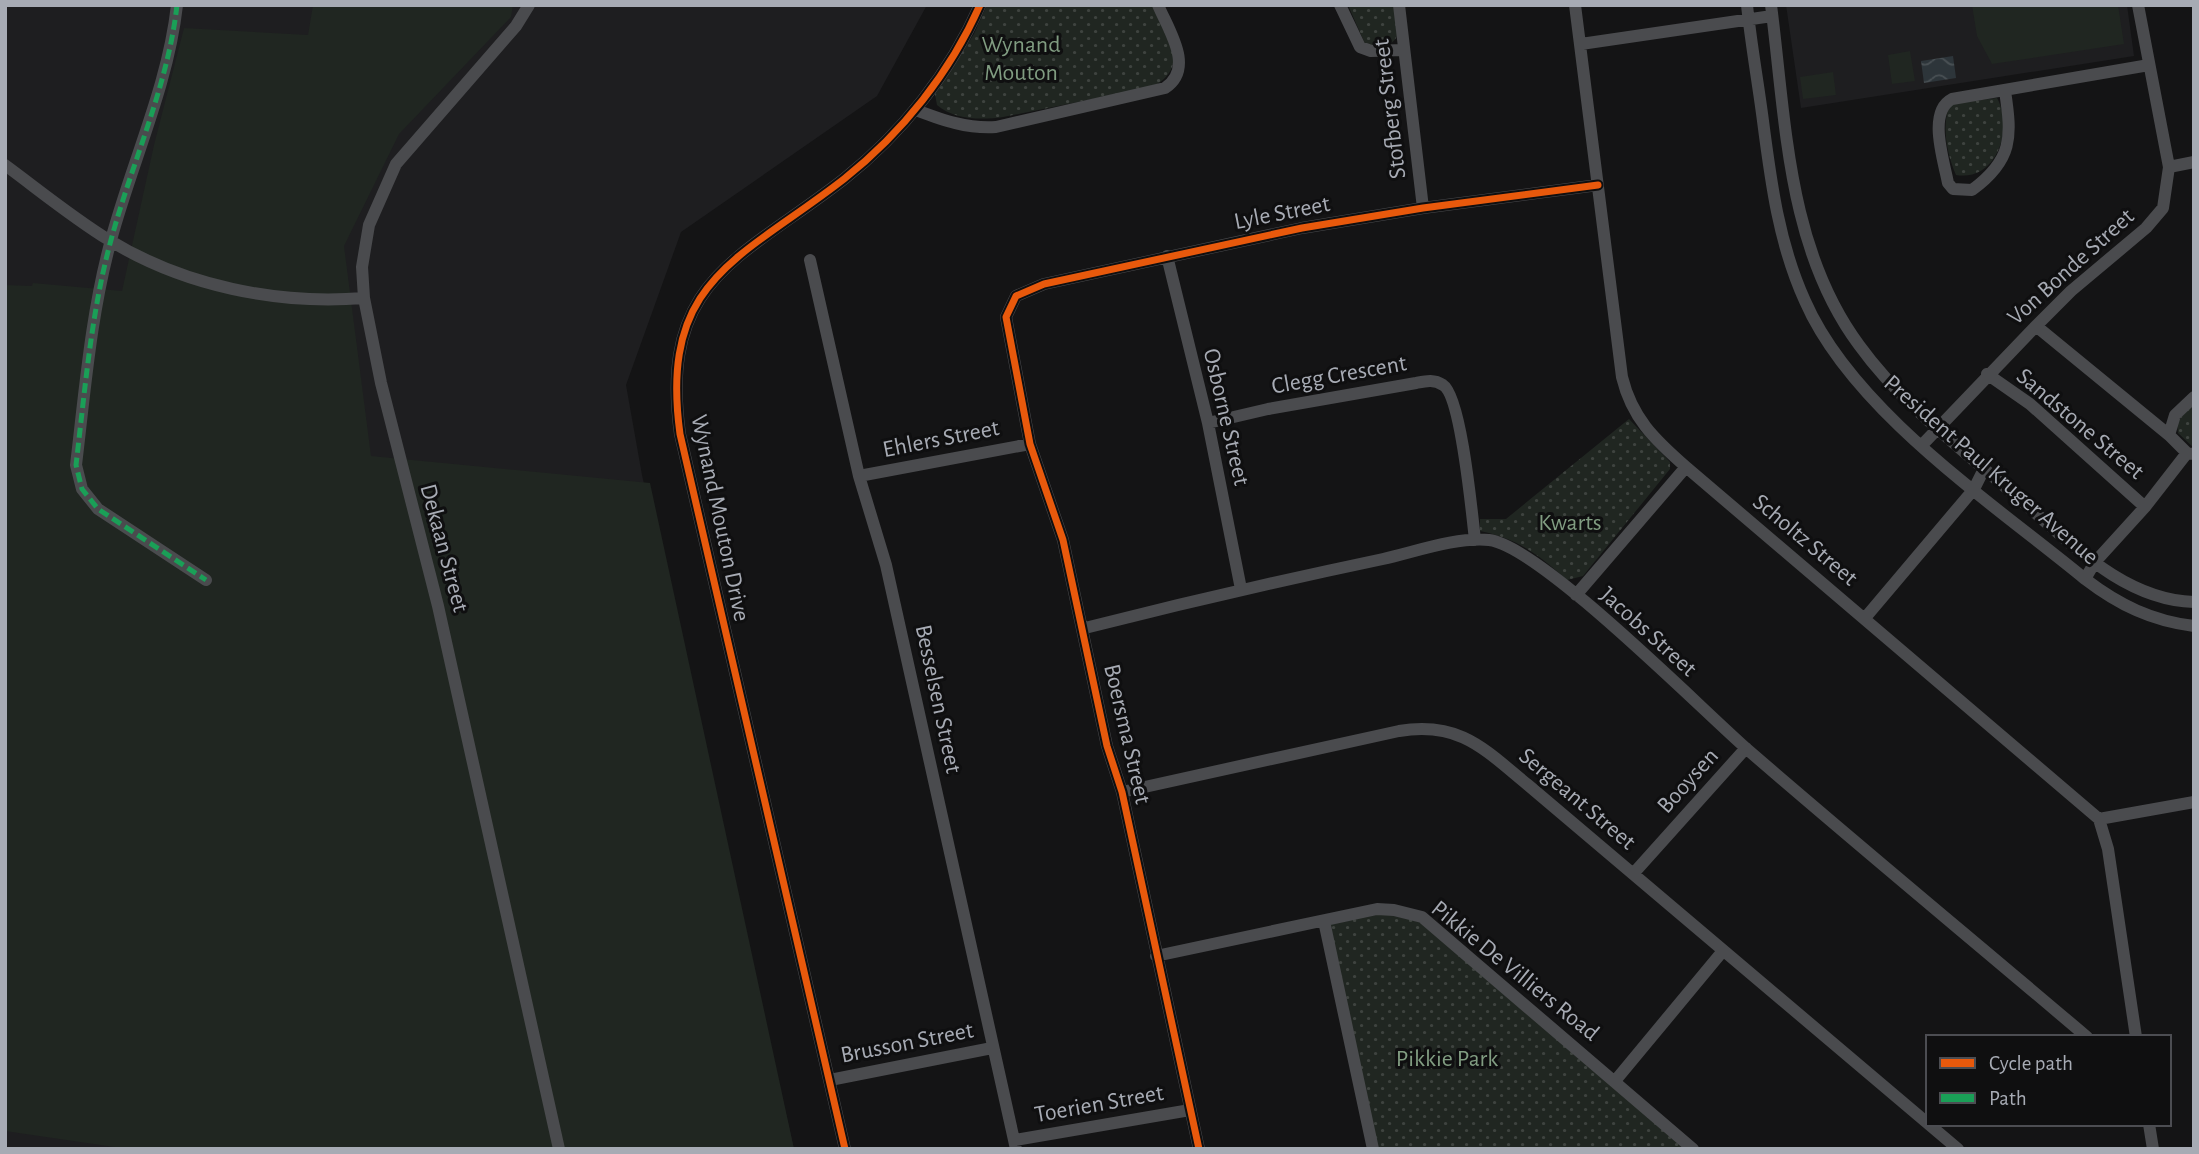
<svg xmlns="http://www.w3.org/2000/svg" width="2199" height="1154" viewBox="0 0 2199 1154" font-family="'Alegreya Sans',sans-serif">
<defs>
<pattern id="grass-dots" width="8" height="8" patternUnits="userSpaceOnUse" patternTransform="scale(1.75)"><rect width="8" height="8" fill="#202621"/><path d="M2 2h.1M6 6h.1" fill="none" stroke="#3e433f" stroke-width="1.8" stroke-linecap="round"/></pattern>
<pattern id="water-waves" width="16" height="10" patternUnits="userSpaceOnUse" patternTransform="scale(1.75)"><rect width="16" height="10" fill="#2d353a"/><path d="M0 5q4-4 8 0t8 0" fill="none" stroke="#495054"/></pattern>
</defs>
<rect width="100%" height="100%" fill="#141415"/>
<path fill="#1e1e20" d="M 5,5 L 927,5 L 877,96 L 681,232 L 626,385 L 642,475 L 794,1149 L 5,1149 Z
M 1786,5 L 2127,5 L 2134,56 L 1801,108 Z"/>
<path fill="url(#grass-dots)" d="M 987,5 L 1160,5 C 1169,36 1190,68 1152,87 L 1003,117 C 982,120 954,120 937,105 L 935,94 L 974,34 Z
M 1348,5 L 1398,5 C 1402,35 1399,50 1366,46 Z
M 1997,98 C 2014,128 1997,182 1956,175 C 1947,154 1941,126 1950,104 Z
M 2194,401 L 2194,448 L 2178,433 L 2177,422 Z
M 1629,419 L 1670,462 L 1670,469 L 1583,576 L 1567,580 C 1537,554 1519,539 1480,531 L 1480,519 L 1506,519 Z
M 1374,907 L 1417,914 L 1689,1149 L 1376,1149 L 1326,922 Z"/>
<path fill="#202621" d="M 313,5 L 513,5 L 511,17 L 399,134 L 344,246 L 371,456 L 650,483 L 794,1149 L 128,1149 L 5,1131 L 5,285 L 32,286 L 33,283 L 122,291 L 154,145 L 184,28 L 308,35 Z
M 1972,5 L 2118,5 L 2124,44 L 1992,64 L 1977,36 Z
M 1910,51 L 1915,81 L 1892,84 L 1888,55 Z
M 1833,72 L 1836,95 L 1803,99 L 1800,77 Z"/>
<path fill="url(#water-waves)" d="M 1953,56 L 1956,78 L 1924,83 L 1921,61 Z"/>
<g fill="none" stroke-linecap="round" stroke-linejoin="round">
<path stroke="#4a4b4e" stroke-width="12" d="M 177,5 C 168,86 132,162 111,240 C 91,313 85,390 76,465 L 82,489 L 98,509 L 206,580
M 529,5 L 516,26 L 396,164 L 369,225 L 362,267 L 364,298 L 381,383 L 438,606 L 559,1149
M 1340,5 L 1360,47 L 1371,51 L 1403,50
M 1399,5 L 1423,208
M 1575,5 L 1622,377 C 1632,418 1654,439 1686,467 L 2099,819 L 2108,849 L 2136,1037
M 1747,5 C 1751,44 1758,82 1763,121 C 1771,183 1779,244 1805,301 C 1853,411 1994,504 2085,579 C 2119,605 2152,621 2194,626
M 1771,5 C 1786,121 1787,248 1859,345 C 1903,406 1967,453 2024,503 C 2073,545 2125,600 2194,602
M 1581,44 L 1772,16
M 2005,91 C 2012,137 2013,160 1972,190 L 1953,189 L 1948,183 C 1944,161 1927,112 1952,99 L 2149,65
M 916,110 C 943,120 967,129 996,127 L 1165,88 C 1195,68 1169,31 1158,5
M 5,165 C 39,190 73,218 109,240 C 184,286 277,305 364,298
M 2169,167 L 2194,162
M 1167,256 L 1208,423 L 1241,589
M 810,260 L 859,476 L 886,565 L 1016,1149
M 2036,326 L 2169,435 L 2187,453 L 2194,454
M 1987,374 L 2030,404 L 2145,507
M 1208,423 L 1268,409 L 1416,383 C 1426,381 1434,379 1443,385 C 1461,396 1472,514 1475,540
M 2169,435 L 2175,415 L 2194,397
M 1922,445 L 2036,326 L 2071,291 L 2146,228 L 2163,208 L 2169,167 L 2138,5
M 859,476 L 1030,444
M 2085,579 L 2095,562 L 2145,507 L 2187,453
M 1576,595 L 1686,467
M 1865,618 L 1974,489 L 1984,469
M 1085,628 C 1184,603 1283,580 1383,559 C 1415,552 1455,537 1489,540 C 1540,546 1700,708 1748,750 C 1860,847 1974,941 2087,1037
M 1122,792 L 1399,731 C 1460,721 1484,749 1528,785 L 1958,1149
M 2099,819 L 2194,802
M 1633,874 L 1746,748
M 1324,921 L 1373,1149
M 1156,956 L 1377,909 L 1394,910 L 1422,917 L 1693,1149
M 830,1080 L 992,1048
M 1615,1081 L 1722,952
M 2149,1124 L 2153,1149
M 1015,1140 L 1190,1110
M 845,1149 L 680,434 C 659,279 740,260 844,179 C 902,133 950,73 980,5
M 1199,1149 L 1122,792 L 1107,746 L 1063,540 L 1030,444 L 1006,317 L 1016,296 L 1044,284 L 1302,228 L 1423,208 L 1598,185"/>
<path stroke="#1a9f57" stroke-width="5" stroke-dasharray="10 5" stroke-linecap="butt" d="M 177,5 C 168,86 132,162 111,240 C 91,313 85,390 76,465 L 82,489 L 98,509 L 206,580"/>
<defs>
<path id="cycleway" d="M 845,1149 L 680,434 C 659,279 740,260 844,179 C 902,133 950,73 980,5
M 1199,1149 L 1122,792 L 1107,746 L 1063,540 L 1030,444 L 1006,317 L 1016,296 L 1044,284 L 1302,228 L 1423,208 L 1598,185"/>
</defs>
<use href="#cycleway" stroke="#0f0f10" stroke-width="11"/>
<use href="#cycleway" stroke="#e8590c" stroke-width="7"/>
</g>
<g text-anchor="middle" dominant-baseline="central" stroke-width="6" stroke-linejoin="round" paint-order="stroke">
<g font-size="24" fill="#809c81" stroke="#0f0f10">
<text x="1021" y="45">Wynand<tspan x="1021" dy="28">Mouton</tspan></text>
<text x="1570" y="523">Kwarts</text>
<text x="1447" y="1059">Pikkie Park</text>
</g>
<g font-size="24" fill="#a7abb4" stroke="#0f0f10">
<text transform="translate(1390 109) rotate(-97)">Stofberg Street</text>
<text transform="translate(1282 213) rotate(-11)">Lyle Street</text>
<text transform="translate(2071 267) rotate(-42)">Von Bonde Street</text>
<text transform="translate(1339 375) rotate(-10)">Clegg Crescent</text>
<text transform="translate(1226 417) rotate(77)">Osborne Street</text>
<text transform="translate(2080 424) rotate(40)">Sandstone Street</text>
<text transform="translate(941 439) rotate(-11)">Ehlers Street</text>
<text transform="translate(1991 470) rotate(41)">President Paul Kruger Avenue</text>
<text transform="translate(720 518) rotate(78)">Wynand Mouton Drive</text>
<text transform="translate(1805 540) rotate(40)">Scholtz Street</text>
<text transform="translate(444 548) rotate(75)">Dekaan Street</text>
<text transform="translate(1648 632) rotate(42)">Jacobs Street</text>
<text transform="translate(938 699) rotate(78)">Besselsen Street</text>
<text transform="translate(1127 734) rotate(77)">Boersma Street</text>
<text transform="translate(1688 781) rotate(-48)">Booysen</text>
<text transform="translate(1577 799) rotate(40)">Sergeant Street</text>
<text transform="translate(1515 971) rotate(39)">Pikkie De Villiers Road</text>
<text transform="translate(907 1043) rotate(-11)">Brusson Street</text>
<text transform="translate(1099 1104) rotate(-10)">Toerien Street</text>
</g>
</g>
<rect width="2199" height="1154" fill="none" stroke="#a7abb4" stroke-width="14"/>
<rect x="1926" y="1035" width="245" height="91" fill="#0f0f10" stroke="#4c4d52" stroke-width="2"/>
<rect x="1940" y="1058" width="35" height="10" fill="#e8590c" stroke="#4c4d52" stroke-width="2"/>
<text x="1989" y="1070" font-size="21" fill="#a7abb4">Cycle path</text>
<rect x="1940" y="1093" width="35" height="10" fill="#1a9f57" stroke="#4c4d52" stroke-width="2"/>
<text x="1989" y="1105" font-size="21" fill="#a7abb4">Path</text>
</svg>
